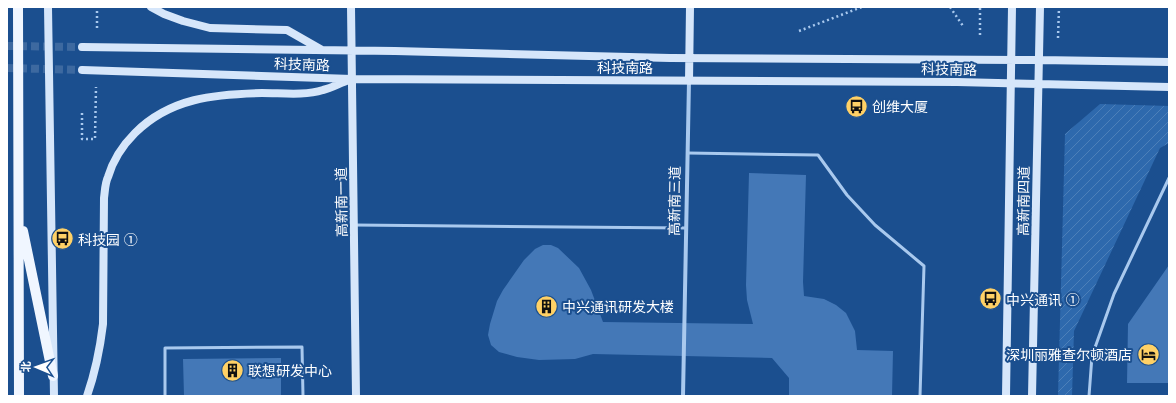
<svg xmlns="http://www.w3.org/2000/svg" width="1176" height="403" viewBox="0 0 1176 403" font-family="'Open Sans','Noto Sans SC',sans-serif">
<defs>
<pattern id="garden-furrows" width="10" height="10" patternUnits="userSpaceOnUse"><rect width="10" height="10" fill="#2e69ad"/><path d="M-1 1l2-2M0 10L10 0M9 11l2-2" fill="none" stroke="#4d80b9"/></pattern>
</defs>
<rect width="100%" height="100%" fill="#1b4f8f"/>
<path fill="url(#garden-furrows)" d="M 1100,104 L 1169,106 L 1169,143 L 1160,148 L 1074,331 L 1072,396 L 1058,396 L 1065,134 Z"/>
<path fill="#4478b7" d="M 749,173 L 806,175 L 803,282 L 804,296 L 824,299 L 836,305 L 846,313 L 855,331 L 857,350 L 893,351 L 892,396 L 789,396 L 789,378 L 772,358 L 593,354 L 575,359 L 539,360 L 517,357 L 499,352 L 491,345 L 488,335 L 490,324 L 497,301 L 503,290 L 524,260 L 535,249 L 543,245 L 551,245 L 558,248 L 579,268 L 591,290 L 603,322 L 753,324 L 747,300 L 746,285 Z
M 1169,265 L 1169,383 L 1127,383 L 1128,324 Z
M 281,358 L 281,396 L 184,396 L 183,359 Z"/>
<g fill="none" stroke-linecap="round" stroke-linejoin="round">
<path stroke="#3d69a0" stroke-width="8" stroke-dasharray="8 4" stroke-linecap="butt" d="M 7,46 L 82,47
M 7,68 L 82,70"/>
<path stroke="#a9c9ee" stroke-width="2.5" stroke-dasharray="2 3" stroke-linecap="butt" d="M 950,7 L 963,26
M 84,8 L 84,7
M 97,28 L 97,7
M 799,31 L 862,7
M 980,35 L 980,7
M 1058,38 L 1059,7
M 82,113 L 82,139 L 95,139 L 96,87"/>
<path stroke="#a9c9ee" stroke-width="3" d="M 688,153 L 818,155 L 847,195 L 875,225 L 924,266 L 920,396
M 354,225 L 686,228
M 165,396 L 165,348 L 302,347 L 303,396
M 1089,396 L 1092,356 L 1114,294 L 1169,178"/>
<path stroke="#a9c9ee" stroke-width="4" d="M 683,396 L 689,81"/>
<path stroke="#d6e6fa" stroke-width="8" d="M 48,7 L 54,396
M 151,7 L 164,14 L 183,21 L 210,28 L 287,30 L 322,50
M 351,7 L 356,396
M 82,47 L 395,51 L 670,58 L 1039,60 L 1169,62
M 82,70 L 352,79 L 957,82 L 1169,87
M 689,81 L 690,7
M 87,396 C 95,373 100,349 103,324 L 104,198 C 105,191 105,183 108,177 C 113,160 123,145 135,133 C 170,98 215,94 262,93 C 282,93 304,96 323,90 C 332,88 340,83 349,80
M 1006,396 L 1012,7
M 1032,396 L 1040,7"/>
<path stroke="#f0f6ff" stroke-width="10" d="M 18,7 L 19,396
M 23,231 L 53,376"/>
</g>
<defs>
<symbol id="bus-disc" viewBox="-11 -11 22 22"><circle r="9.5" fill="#ffd166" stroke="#1b4f8f"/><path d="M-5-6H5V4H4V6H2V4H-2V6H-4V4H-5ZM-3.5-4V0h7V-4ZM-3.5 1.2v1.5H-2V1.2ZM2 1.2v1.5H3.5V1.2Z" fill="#111"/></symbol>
<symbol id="building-disc" viewBox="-11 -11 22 22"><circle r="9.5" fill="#ffd166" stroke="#1b4f8f"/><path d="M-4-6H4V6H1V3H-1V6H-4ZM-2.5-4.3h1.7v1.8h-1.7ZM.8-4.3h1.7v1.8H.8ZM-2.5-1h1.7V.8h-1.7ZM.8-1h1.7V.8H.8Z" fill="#111"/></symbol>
<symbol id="hotel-disc" viewBox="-11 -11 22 22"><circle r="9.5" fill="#ffd166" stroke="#1b4f8f"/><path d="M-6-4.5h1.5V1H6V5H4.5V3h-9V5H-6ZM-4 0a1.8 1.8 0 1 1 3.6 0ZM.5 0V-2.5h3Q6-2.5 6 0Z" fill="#111"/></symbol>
</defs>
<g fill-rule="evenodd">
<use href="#bus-disc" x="844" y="94" width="25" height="25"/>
<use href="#bus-disc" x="50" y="226" width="25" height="25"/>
<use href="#bus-disc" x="978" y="286" width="25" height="25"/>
<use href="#building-disc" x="534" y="294" width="25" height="25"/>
<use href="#hotel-disc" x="1136" y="342" width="25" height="25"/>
<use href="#building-disc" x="220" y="358" width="25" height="25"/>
</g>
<g text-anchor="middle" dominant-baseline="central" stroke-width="4" stroke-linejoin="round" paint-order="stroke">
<g font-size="14" fill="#fff" stroke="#1b4f8f">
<text transform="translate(302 64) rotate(2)">科技南路</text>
<text x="625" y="67">科技南路</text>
<text transform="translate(949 69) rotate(1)">科技南路</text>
<text transform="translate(674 201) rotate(-89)">高新南三道</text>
<text transform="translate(1023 201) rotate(-89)">高新南四道</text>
<text transform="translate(341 202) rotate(-91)">高新南一道</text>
</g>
<g font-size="14" fill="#fff" stroke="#1b4f8f" text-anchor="start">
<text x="872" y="106">创维大厦</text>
<text x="78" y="239">科技园 ①</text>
<text x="1006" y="299">中兴通讯 ①</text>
<text x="562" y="306">中兴通讯研发大楼</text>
<text x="1132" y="354" text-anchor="end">深圳丽雅查尔顿酒店</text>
<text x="248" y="370">联想研发中心</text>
</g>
</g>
<rect width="1176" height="403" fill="none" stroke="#ffffff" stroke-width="16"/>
<g transform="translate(36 367) rotate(272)" stroke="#1b4f8f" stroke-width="3" paint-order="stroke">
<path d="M0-3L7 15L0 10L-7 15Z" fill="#ffffff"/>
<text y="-6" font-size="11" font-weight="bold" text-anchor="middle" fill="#ffffff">北</text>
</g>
</svg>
